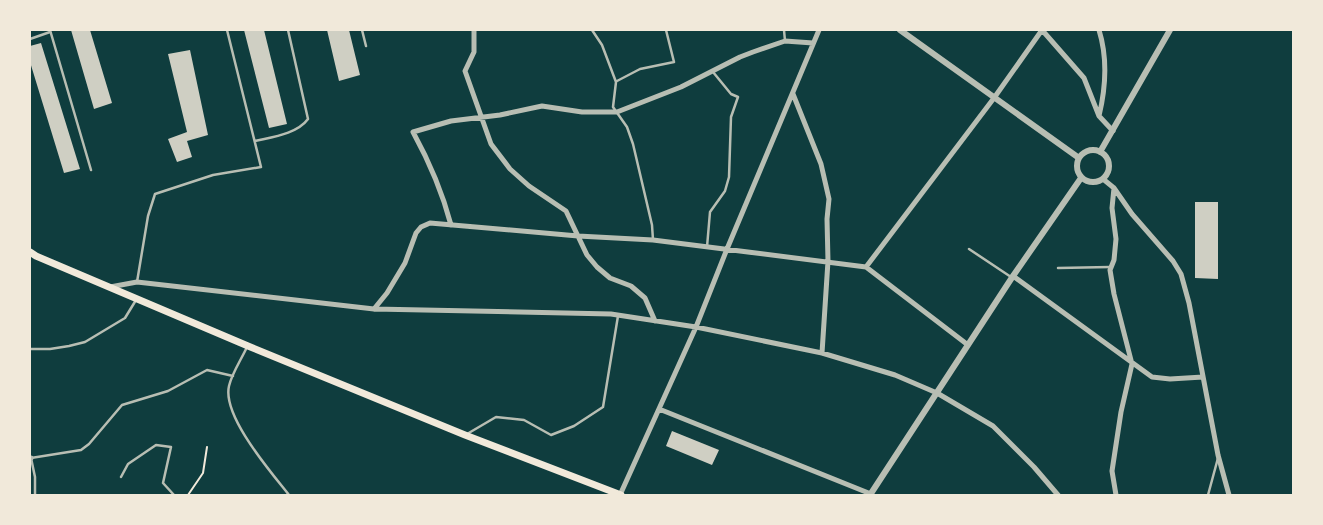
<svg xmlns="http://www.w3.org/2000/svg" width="1323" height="525" viewBox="0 0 1323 525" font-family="Inter,sans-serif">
<rect width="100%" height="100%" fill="#0f3d3e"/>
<path fill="#cfcfc3" d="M 71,30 L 90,30 L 112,103 L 94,109 Z
M 244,30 L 264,30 L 287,124 L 269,128 Z
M 327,30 L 349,30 L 360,75 L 339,81 Z
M 41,43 L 80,169 L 64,173 L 30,62 L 30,46 Z
M 190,50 L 208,135 L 187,141 L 192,157 L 177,162 L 168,139 L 187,132 L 168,54 Z
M 1195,202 L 1218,202 L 1218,279 L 1195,278 Z
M 672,431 L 719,450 L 712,465 L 666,446 Z"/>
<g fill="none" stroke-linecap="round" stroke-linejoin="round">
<path stroke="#f1e9da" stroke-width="2" d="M 188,495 L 203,473 L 207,447"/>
<path stroke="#b8beb3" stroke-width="2.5" d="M 50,30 L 91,170
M 362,30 L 366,46
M 592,30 L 602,45 L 616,82 L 613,107 L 627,127 L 633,144 L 652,225 L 653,240
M 784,30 L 785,41
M 30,39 L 50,32
M 617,81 L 640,69 L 674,62 L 666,30
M 255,141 C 272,137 297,134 308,119 L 288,30
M 707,247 L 710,212 L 725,191 L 729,177 L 731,117 L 738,97 L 731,94 L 713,72
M 969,249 L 1011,277
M 1058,268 L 1110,267
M 137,282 L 148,216 L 155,194 L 213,175 L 261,167 L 227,30
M 247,347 C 241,360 232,373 229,386 C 222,416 271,472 289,495
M 30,349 L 50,349 L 69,346 L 85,342 L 125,318 L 136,300
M 467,434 L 496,417 L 524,420 L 551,435 L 574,426 L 603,407 L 618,316
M 121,477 L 128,464 L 156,445 L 171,447 L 163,483 L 174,495
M 35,495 L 35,477 L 31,458 L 81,450 L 89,444 L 122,405 L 168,391 L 207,370 L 233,376
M 1208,495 L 1218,458"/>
<path stroke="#b8beb3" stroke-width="5" d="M 474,30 L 474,52 L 465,71 L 491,144 L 510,169 L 529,186 L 566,211 L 587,255 L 597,267 L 610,278 L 631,286 L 645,298 L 655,321
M 1042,30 L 1084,78 L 1099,116
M 1099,30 C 1108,59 1106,87 1099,116 L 1113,131
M 793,94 L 821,164 L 829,199 L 827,219 L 828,261 L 822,353
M 1103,179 L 1114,188 L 1112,208 L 1116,239 L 1114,260 L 1110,270 L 1114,294 L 1132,364 L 1121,412 L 1112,471 L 1116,495
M 1114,188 L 1132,214 L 1173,261 L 1181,274 L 1189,303 L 1218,455 L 1229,495
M 451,225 C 442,191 430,163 413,132 L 451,121 L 500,115 L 542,106 L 582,112 L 617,112 L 681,87 L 740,57 L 753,52 L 785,41 L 813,43
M 866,267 L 994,98 L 1042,30
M 1013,276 L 1152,377 L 1170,379 L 1203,377
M 110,287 L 137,282 L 374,309 L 611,314 L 696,327 L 822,353 L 895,375 L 937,393 L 993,426 L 1034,467 L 1058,495
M 374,309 L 387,293 L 405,263 L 416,233 L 421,227 L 430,223 L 578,236 L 653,240 L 866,267 L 968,345
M 659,409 L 871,494
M 30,458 L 31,458
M 620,495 L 696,327 L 727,249 L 819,30"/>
<path stroke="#b8beb3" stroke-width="6" d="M 900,30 L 1079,158
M1077 166a16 16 0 1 1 32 0a16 16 0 1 1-32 0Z
M 1100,152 L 1170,30
M 870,495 L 1013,276 L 1081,178"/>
<path stroke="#f1e9da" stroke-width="7" d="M 30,252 L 36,256 L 248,346 L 465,435 L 621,495"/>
</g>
<rect width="1323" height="525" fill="none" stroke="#f1e9da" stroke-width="62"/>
</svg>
